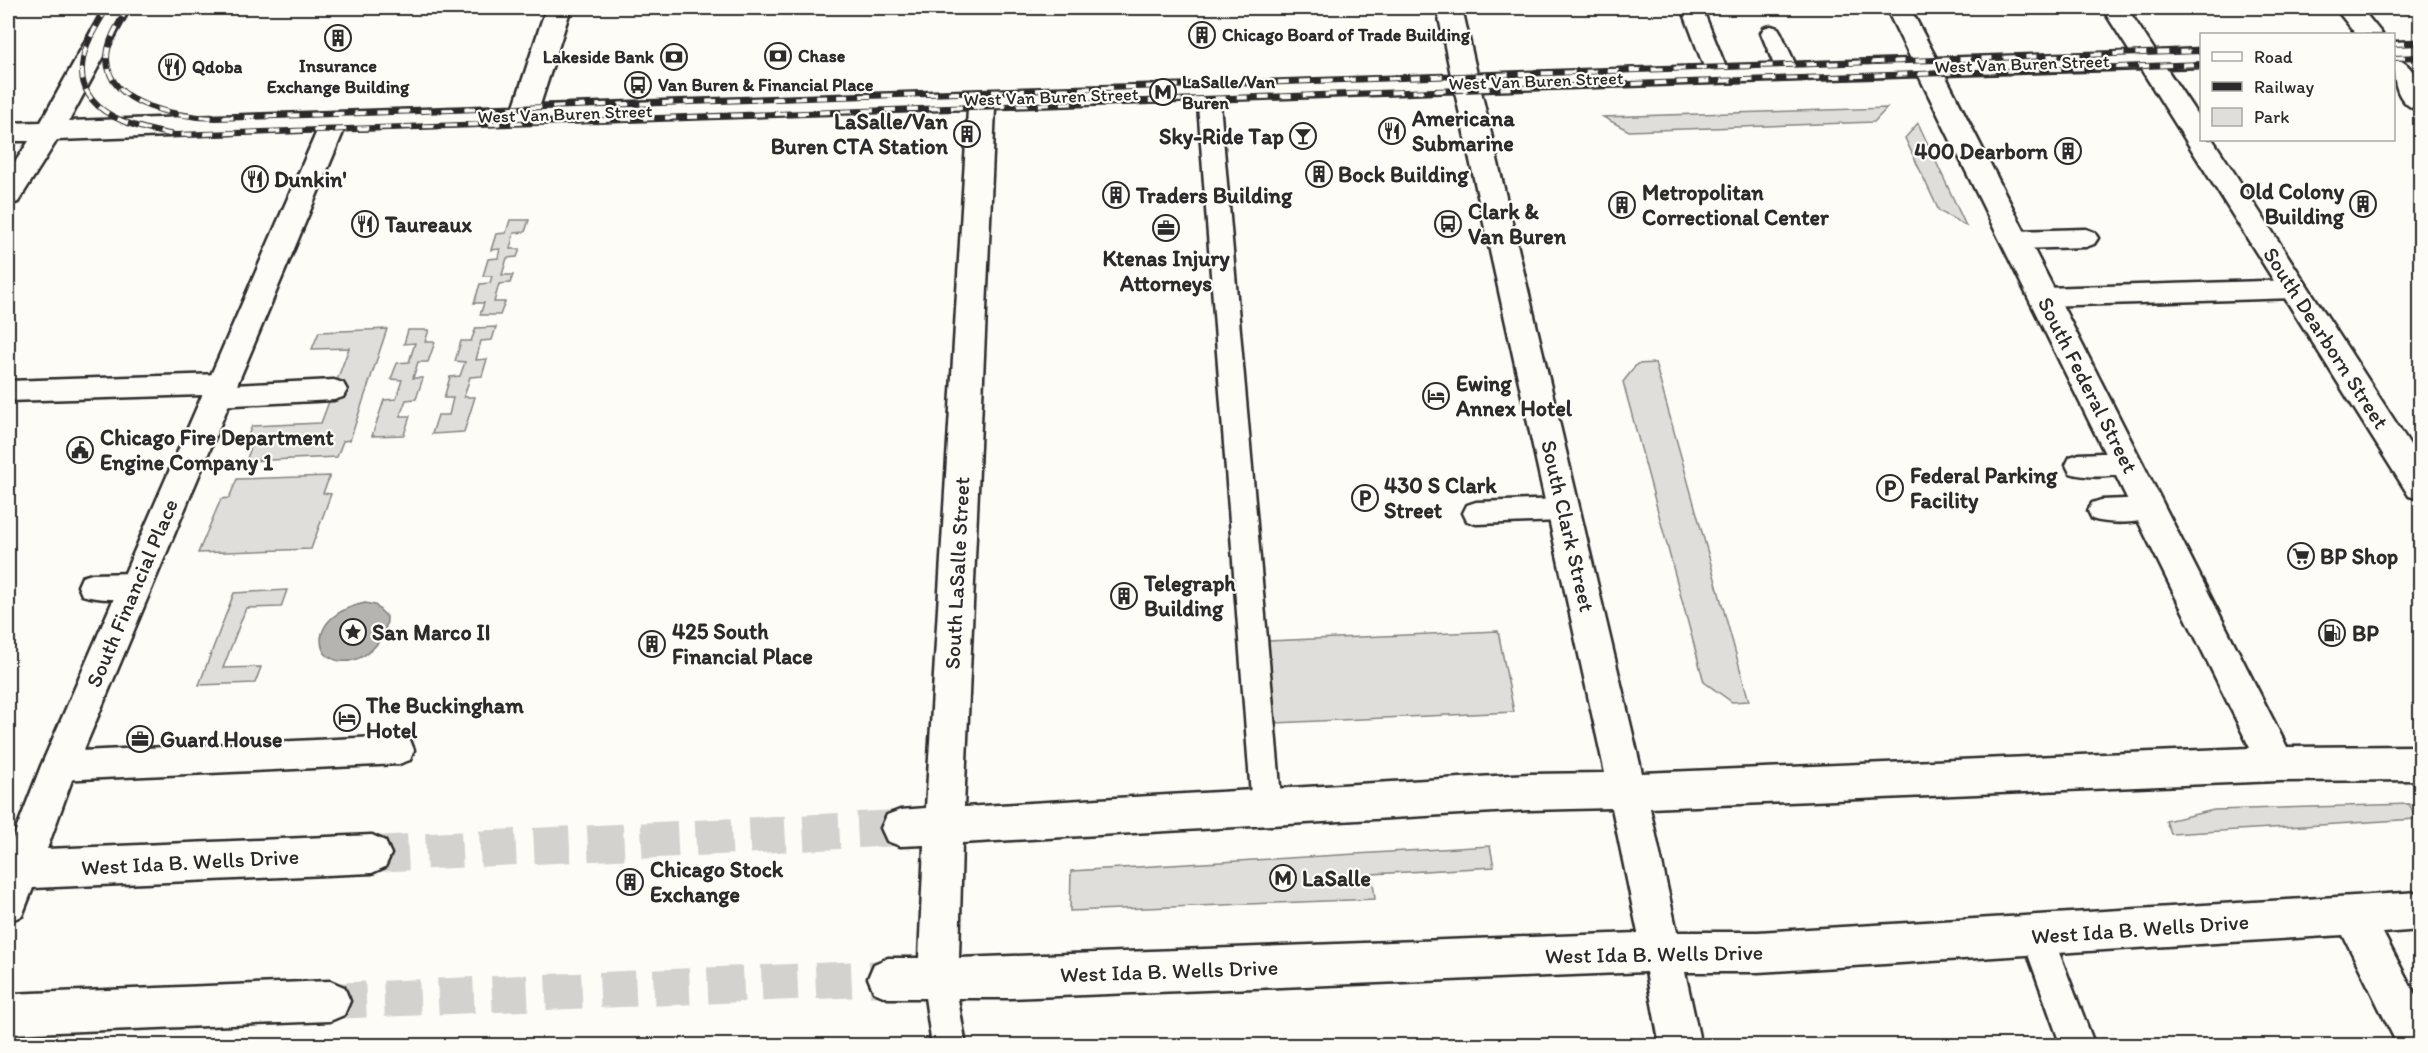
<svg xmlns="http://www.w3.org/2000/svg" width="2428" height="1053" viewBox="0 0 2428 1053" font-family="Itim,sans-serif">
<rect width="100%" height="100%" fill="#fdfcf7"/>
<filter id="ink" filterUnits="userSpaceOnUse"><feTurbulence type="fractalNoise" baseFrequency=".0167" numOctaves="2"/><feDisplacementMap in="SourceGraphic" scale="12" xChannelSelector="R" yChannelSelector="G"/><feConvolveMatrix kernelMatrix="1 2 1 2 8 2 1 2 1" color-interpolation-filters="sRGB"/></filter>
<g filter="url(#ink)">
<path fill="#dfdeda" stroke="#858482" stroke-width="1.5" d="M 1887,108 L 1874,122 L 1629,131 L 1603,117 Z
M 1918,123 L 1966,226 L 1939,211 L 1905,138 Z
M 510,220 L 529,220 L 525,232 L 514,233 L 510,249 L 520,249 L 517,257 L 507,258 L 502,275 L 513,275 L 510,283 L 499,284 L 494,302 L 505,302 L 500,315 L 480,315 L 484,303 L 474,303 L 480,284 L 490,283 L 492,276 L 483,276 L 488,259 L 498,258 L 500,249 L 491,250 L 496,234 L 506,233 Z
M 496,327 L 492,340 L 481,341 L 476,360 L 487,359 L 482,376 L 470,377 L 464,397 L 475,397 L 464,432 L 432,434 L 438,415 L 449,415 L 453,398 L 444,398 L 450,377 L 460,376 L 465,362 L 455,361 L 461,341 L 471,341 L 476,328 Z
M 387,329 L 350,440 L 343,441 L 337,457 L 246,461 L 252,445 L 244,445 L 252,426 L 321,423 L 349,348 L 312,349 L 319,332 Z
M 408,330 L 429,330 L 425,342 L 435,342 L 428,362 L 418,362 L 413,378 L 423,378 L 416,399 L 406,400 L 400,416 L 410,416 L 404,435 L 372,436 L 384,400 L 396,399 L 402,380 L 391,379 L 397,363 L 409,362 L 415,343 L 404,344 Z
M 1655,363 L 1749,701 L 1732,702 L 1704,682 L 1623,382 L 1637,364 Z
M 330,476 L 323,493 L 331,494 L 311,549 L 198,553 L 221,499 L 229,498 L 237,479 Z
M 287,590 L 281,607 L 246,608 L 223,668 L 261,667 L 255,683 L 199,685 L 234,593 Z
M 1498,631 L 1514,712 L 1275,723 L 1268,641 Z
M 2409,804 L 2416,819 L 2171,834 L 2166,821 L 2214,810 Z
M 1490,846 L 1494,867 L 1372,874 L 1375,899 L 1070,911 L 1071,871 Z"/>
<path fill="#b5b4b1" stroke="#7e7d7b" stroke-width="1.5" d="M 365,603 L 375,605 L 387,617 C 388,643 354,674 328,656 C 322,652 321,646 321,639 C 323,617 346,607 365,603 Z"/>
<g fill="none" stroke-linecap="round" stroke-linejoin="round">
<path stroke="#d3d2ce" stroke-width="36" stroke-dasharray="36 18" stroke-linecap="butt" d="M 372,854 L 900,828
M 330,1001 L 888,978"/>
<defs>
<path id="lane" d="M 1682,8 L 1702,8 L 1729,75 L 1726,80 L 1710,80 L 1707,75 Z
M 1771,26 L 1778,28 L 1781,33 L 1799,72 L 1796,77 L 1780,77 L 1777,72 L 1761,33 L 1764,28 Z
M 1208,85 L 1216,87 L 1219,92 L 1282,809 L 1278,819 L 1267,824 L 1256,819 L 1252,809 L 1197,92 L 1200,87 Z
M 2086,229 L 2094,232 L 2098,238 L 2094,244 L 2086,247 L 2015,249 L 2007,246 L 2003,240 L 2007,234 L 2015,231 Z
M 2295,280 L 2303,283 L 2307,289 L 2303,295 L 2295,298 L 2044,306 L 2035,303 L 2032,297 L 2035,291 L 2044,288 Z
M 221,374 L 230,377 L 233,385 L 334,380 L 343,383 L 347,390 L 343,397 L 334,400 L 215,406 L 206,403 L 203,395 L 8,401 L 8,381 Z
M 2126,452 L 2135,455 L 2139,463 L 2135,471 C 2117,477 2088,479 2070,473 L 2066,465 L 2070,457 L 2079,454 Z
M 2149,498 L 2158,501 L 2162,509 L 2158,517 C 2140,523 2110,525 2092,519 L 2088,511 L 2092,503 L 2101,500 Z
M 1564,499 L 1573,502 L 1577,510 L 1573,518 L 1564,521 L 1476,524 L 1467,521 L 1463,513 L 1467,505 L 1476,502 Z
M 136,573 L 146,576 L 150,585 L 146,594 C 128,600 100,601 82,595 L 78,586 L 82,577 L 92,574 Z
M 399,736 L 410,740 L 414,750 L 410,760 L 399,764 L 59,780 L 48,776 L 44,766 L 48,756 L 59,752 Z
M 2037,919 L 2048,924 L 2095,1046 L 2061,1046 L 2021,935 L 2026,924 Z
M 938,960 L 950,964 L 954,976 L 966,1046 L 932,1046 L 922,976 L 926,964 Z"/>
<path id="secondary" d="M 104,8 L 130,8 L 69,121 L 514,106 L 546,8 L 571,8 L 540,105 L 1451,75 L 1437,8 L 1462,8 L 1477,74 L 1911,59 L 1886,8 L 1910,8 L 1936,58 L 2130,52 L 2102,8 L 2127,8 L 2155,51 L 2202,49 L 2202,67 L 2166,68 L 2202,122 L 2202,140 L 2213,140 L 2420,460 L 2420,499 L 2409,496 L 2141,69 L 1945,75 L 2287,747 L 2420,746 L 2420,780 L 2277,781 L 1650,808 L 1677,932 L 1758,932 L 2420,892 L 2420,930 L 2383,933 L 2420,1004 L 2420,1046 L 2398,1046 L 2343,935 L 1758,972 L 1685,972 L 1701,1046 L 1660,1046 L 1646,972 L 1010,998 L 888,998 L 874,992 L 868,978 L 874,964 L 888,958 L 919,958 L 924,845 L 900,846 L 887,841 L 881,828 L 887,815 L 900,810 L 926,808 L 968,109 L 344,130 L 77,766 L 47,849 L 372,835 L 385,841 L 391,854 L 385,867 L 372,873 L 33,888 L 22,916 L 8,921 L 8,851 L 41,766 L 317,131 L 57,140 L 18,202 L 8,205 L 8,173 L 29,141 L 8,141 L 8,123 L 41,122 ZM 1919,76 L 2250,748 L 1642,773 L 1481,91 ZM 1455,92 L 1605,773 L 1529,774 L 964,807 L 995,108 ZM 1612,808 L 1638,933 L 959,958 L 962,843 L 1529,810 Z
M 2335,8 L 2361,8 L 2382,34 L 2356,34 Z
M 2420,41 L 2420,57 L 2394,58 C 2418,65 2422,91 2420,111 C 2389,102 2394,67 2394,42 Z
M 330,981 L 344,987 L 350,1001 L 344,1015 L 330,1021 L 8,1034 L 8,994 Z"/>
</defs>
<use href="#lane" stroke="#2b2b2b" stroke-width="5"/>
<use href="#secondary" stroke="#2b2b2b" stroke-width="5"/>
<use href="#lane" fill="#fdfcf7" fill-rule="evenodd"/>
<use href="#secondary" fill="#fdfcf7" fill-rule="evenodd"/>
<defs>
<path id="rail" d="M 107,8 C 98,24 86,41 83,59 C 73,113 134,128 175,135 L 2202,64
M 128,8 C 119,23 107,40 107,59 C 108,107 181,117 216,118 L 2202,51
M 2394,44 L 2420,43
M 2394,58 L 2420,57"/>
</defs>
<use href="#rail" stroke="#2b2b2b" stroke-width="6"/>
<use href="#rail" stroke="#fdfcf7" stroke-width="4" stroke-dasharray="11" stroke-linecap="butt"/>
</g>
</g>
<defs>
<symbol id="building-ring" viewBox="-11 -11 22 22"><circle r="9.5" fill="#fdfcf7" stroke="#2b2b2b" stroke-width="1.5"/><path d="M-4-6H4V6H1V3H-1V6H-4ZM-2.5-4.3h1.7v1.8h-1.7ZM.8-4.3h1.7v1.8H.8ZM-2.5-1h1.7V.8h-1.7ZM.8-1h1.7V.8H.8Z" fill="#2b2b2b"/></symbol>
<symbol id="bank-ring" viewBox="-11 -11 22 22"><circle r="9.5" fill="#fdfcf7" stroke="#2b2b2b" stroke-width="1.5"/><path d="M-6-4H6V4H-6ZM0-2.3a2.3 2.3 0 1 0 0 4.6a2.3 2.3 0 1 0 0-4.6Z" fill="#2b2b2b"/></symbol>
<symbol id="restaurant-ring" viewBox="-11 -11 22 22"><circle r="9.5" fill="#fdfcf7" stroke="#2b2b2b" stroke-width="1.5"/><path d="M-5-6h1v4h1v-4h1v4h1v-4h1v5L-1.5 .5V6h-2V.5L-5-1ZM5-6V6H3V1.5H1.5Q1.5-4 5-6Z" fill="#2b2b2b"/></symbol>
<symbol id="bus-ring" viewBox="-11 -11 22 22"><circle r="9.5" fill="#fdfcf7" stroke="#2b2b2b" stroke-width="1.5"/><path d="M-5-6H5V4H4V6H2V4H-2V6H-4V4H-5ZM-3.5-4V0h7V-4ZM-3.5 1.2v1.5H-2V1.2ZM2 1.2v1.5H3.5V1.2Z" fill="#2b2b2b"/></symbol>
<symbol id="metro-ring" viewBox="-11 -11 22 22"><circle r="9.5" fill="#fdfcf7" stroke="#2b2b2b" stroke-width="1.5"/><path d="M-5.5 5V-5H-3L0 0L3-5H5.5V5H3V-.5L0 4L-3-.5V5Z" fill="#2b2b2b"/></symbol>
<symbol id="bar-ring" viewBox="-11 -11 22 22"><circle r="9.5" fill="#fdfcf7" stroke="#2b2b2b" stroke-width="1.5"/><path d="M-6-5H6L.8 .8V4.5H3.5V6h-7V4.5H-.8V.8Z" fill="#2b2b2b"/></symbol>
<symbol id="office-ring" viewBox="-11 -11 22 22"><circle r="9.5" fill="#fdfcf7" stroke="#2b2b2b" stroke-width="1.5"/><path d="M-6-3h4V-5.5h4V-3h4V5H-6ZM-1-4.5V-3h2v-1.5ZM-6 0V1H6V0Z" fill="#2b2b2b"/></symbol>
<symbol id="hotel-ring" viewBox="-11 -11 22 22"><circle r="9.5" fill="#fdfcf7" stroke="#2b2b2b" stroke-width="1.5"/><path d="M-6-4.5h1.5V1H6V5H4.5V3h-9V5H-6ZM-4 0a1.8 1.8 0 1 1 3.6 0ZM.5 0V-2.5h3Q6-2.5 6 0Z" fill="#2b2b2b"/></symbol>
<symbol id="civic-ring" viewBox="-11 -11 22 22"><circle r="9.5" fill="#fdfcf7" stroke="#2b2b2b" stroke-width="1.5"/><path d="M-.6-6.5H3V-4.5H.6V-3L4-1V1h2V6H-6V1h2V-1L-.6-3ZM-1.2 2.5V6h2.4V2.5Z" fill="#2b2b2b"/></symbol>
<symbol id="parking-ring" viewBox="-11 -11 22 22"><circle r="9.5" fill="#fdfcf7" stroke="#2b2b2b" stroke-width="1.5"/><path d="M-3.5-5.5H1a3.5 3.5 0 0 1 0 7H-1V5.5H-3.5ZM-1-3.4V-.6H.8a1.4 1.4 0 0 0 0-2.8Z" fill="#2b2b2b"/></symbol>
<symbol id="supermarket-ring" viewBox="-11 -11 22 22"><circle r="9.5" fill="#fdfcf7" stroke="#2b2b2b" stroke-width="1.5"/><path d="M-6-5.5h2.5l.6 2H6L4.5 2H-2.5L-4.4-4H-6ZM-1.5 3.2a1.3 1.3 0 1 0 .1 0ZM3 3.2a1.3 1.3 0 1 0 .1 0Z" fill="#2b2b2b"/></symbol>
<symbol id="sight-ring" viewBox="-11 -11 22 22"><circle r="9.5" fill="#fdfcf7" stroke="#2b2b2b" stroke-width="1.5"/><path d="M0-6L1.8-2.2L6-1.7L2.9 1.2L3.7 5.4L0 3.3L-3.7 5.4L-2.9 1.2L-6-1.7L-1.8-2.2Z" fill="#2b2b2b"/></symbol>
<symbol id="fuel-ring" viewBox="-11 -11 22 22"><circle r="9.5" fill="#fdfcf7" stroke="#2b2b2b" stroke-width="1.5"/><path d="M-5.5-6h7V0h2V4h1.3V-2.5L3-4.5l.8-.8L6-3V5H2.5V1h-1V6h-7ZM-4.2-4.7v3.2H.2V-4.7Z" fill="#2b2b2b"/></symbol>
</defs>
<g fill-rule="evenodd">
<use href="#building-ring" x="1187" y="20" width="30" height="30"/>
<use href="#building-ring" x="323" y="23" width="30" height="30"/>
<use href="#bank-ring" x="763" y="41" width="30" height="30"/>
<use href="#bank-ring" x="659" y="42" width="30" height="30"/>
<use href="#restaurant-ring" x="157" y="52" width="30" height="30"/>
<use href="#bus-ring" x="623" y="70" width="30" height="30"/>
<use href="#metro-ring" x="1148" y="77" width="30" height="30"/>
<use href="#restaurant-ring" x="1377" y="116" width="30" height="30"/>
<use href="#building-ring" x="952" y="119" width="30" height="30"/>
<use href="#bar-ring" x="1288" y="121" width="30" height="30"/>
<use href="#building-ring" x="2053" y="136" width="30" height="30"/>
<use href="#building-ring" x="1304" y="159" width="30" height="30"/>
<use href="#restaurant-ring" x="240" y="164" width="30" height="30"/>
<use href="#building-ring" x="1101" y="180" width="30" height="30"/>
<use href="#building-ring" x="2348" y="189" width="30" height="30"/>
<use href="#building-ring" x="1607" y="190" width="30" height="30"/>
<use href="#restaurant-ring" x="350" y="209" width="30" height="30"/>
<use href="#bus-ring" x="1433" y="209" width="30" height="30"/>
<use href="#office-ring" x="1151" y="213" width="30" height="30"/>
<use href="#hotel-ring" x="1421" y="381" width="30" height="30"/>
<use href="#civic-ring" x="65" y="435" width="30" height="30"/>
<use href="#parking-ring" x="1875" y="473" width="30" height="30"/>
<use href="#parking-ring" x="1350" y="483" width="30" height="30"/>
<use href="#supermarket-ring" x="2286" y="541" width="30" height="30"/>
<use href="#building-ring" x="1109" y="581" width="30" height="30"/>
<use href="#sight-ring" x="338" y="617" width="30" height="30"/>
<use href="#fuel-ring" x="2317" y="618" width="30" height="30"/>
<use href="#building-ring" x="637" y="629" width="30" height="30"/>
<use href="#hotel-ring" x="332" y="703" width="30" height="30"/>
<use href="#office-ring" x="125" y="724" width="30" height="30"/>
<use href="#metro-ring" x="1268" y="863" width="30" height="30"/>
<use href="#building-ring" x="615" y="867" width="30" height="30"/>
</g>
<g text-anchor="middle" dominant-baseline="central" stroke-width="4.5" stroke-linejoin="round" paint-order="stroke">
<g font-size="18" font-weight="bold" fill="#2b2b2b" stroke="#fdfcf7" text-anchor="start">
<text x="1222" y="35">Chicago Board of Trade Building</text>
<text x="798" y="56">Chase</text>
<text x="654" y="57" text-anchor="end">Lakeside Bank</text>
<text x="338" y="66" text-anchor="middle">Insurance<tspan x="338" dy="21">Exchange Building</tspan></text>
<text x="192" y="67">Qdoba</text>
<text x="1182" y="82">LaSalle/Van<tspan x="1182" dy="21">Buren</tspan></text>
<text x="658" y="85">Van Buren &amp; Financial Place</text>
</g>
<g font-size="18" fill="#2b2b2b" stroke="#fdfcf7">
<text transform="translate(2022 64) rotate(-2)">West Van Buren Street</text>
<text transform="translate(1536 81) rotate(-2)">West Van Buren Street</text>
<text transform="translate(1051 97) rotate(-2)">West Van Buren Street</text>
<text transform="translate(565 114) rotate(-2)">West Van Buren Street</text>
</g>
<g font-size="22" font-weight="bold" fill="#2b2b2b" stroke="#fdfcf7" text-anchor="start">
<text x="1412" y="118">Americana<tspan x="1412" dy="25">Submarine</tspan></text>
<text x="948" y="121" text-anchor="end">LaSalle/Van<tspan x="948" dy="25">Buren CTA Station</tspan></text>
<text x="1284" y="136" text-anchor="end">Sky-Ride Tap</text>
<text x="2048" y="151" text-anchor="end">400 Dearborn</text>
<text x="1338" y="174">Bock Building</text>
<text x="274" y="179">Dunkin'</text>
<text x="2344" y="191" text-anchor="end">Old Colony<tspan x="2344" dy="25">Building</tspan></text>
<text x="1642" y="192">Metropolitan<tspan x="1642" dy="25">Correctional Center</tspan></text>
<text x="1136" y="195">Traders Building</text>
<text x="1468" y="211">Clark &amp;<tspan x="1468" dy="25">Van Buren</tspan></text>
<text x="385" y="224">Taureaux</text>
<text x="1166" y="258" text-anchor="middle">Ktenas Injury<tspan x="1166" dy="25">Attorneys</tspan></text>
<text x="1456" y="383">Ewing<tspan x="1456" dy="25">Annex Hotel</tspan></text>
<text x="100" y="437">Chicago Fire Department<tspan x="100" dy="25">Engine Company 1</tspan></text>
<text x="1910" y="475">Federal Parking<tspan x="1910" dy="25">Facility</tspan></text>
<text x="1384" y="485">430 S Clark<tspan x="1384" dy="25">Street</tspan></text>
<text x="2320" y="556">BP Shop</text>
<text x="1144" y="583">Telegraph<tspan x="1144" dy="25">Building</tspan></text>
<text x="672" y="631">425 South<tspan x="672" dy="25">Financial Place</tspan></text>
<text x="372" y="632">San Marco II</text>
<text x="2352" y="633">BP</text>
<text x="366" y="705">The Buckingham<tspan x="366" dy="25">Hotel</tspan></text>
<text x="160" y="739">Guard House</text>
<text x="650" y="869">Chicago Stock<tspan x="650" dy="25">Exchange</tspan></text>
<text x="1302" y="878">LaSalle</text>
</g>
<g font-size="22" fill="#2b2b2b" stroke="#fdfcf7">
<text transform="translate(2326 338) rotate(57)">South Dearborn Street</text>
<text transform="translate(2088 385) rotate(63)">South Federal Street</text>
<text transform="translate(1568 526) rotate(77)">South Clark Street</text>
<text transform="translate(957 573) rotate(-87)">South LaSalle Street</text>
<text transform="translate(132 593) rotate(-67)">South Financial Place</text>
<text transform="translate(190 862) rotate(-3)">West Ida B. Wells Drive</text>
<text transform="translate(2140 929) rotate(-4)">West Ida B. Wells Drive</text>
<text transform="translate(1654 954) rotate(-1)">West Ida B. Wells Drive</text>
<text transform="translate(1169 971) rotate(-2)">West Ida B. Wells Drive</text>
</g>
</g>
<rect width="2428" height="1053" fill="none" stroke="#fdfcf7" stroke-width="30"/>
<rect x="15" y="15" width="2398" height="1023" fill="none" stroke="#2b2b2b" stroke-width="2" filter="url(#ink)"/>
<rect x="2200" y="33" width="195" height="108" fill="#fdfcf7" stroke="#a9a8a5" stroke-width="1.5"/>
<rect x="2212" y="52" width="30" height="9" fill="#fdfcf7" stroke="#a9a8a5" stroke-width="1.5"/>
<text x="2254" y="63" font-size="18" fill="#2b2b2b">Road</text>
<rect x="2212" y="82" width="30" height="9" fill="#2b2b2b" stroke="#a9a8a5" stroke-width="1.5"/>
<text x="2254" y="93" font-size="18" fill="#2b2b2b">Railway</text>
<rect x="2212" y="108" width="30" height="18" fill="#dfdeda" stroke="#a9a8a5" stroke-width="1.5"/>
<text x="2254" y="123" font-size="18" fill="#2b2b2b">Park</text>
</svg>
